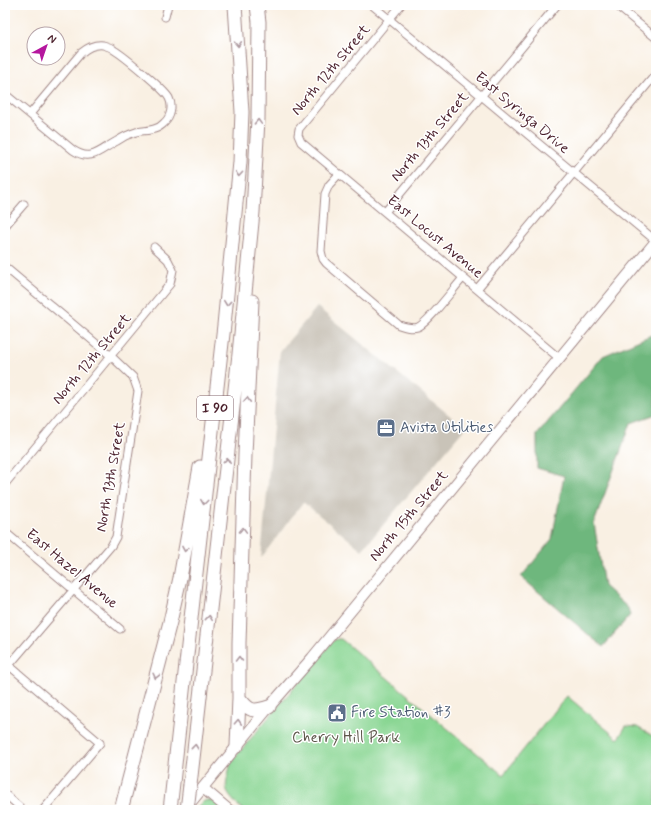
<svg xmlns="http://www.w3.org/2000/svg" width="661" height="815" viewBox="0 0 661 815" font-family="Mynerve,sans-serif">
<rect width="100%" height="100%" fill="#fff"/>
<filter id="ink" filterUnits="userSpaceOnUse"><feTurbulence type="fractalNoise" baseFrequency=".025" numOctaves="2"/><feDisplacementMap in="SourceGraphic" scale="8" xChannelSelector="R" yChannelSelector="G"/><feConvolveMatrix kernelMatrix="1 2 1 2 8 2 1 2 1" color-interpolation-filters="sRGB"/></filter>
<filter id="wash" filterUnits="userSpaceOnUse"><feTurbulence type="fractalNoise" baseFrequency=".012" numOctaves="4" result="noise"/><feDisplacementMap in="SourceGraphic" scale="16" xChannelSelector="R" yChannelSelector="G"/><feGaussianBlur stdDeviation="0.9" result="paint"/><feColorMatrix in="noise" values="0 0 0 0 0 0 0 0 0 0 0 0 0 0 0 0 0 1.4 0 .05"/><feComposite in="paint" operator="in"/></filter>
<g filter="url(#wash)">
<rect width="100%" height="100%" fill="#f9f0e3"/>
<path fill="#c9c3b8" d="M 317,307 L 465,428 L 362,550 L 303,502 L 261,558 L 280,351 Z"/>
<path fill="#89d693" stroke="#6a7a5f" d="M 337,639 L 341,639 L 503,775 L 567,696 L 618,739 L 626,726 L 637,727 L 656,738 L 656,810 L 243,810 C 221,790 225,789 231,762 L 334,640 Z
M 208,800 L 217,803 L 225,810 L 195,810 L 204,801 Z"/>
<path fill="#6eb77d" stroke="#5c6b54" d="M 656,333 L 656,414 L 631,423 L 594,523 L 604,586 L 628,608 L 630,615 L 603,647 L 521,577 L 552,539 L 564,476 L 537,468 L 537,435 L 603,356 Z"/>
</g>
<g filter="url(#ink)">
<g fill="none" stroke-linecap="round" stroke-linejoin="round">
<defs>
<path id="minor" d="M 372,5 L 656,241
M 401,5 L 299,129 L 298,135 L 301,142 L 559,358
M 616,5 L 656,38
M 165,17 L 168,5
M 5,94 L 73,150 C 92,163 101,149 117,141 C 123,137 129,134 136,132 C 146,130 157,131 164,123 C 171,117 173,106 169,98 C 164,89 124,56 114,50 C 111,47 107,46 103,45 C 95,44 87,48 81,53 L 30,114
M 339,174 L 329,185 L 325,194 L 321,251 L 323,259 L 326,263 L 399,325 C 405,327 411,329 418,327 C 429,322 453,289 463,278
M 385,212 L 557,5
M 5,226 L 24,204
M 5,267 L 111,356 L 133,377 L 138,391 L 116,537 L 111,546 L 5,670
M 477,289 L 656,74
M 5,484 L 170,284 L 173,270 L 168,260 L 154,247
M 5,532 L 120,629
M 5,662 L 100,743 L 43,810
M 5,794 L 23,810"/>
<path id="secondary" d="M 203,788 L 229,810
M 187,807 L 269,707 L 312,658 L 656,241"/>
<path id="motorway" d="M 239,698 C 250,712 253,712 269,707
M 237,746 L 239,698 L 239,643 L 245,455 L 252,301
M 190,785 L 239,354 L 253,212 L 258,119 L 259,22 L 257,5
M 121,810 L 170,622 L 180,578 L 200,467
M 170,810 L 195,582 L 224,325 L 240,162 L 242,112 L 235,5"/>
</defs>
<use href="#minor" stroke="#a28887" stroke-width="9"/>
<use href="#secondary" stroke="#a28887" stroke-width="12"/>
<use href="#motorway" stroke="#a28887" stroke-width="15"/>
<use href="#minor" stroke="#fff" stroke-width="7"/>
<use href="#secondary" stroke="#fff" stroke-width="10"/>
<use href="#motorway" stroke="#fff" stroke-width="13"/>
<defs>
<path id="motorway-bridge" d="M 187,810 L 190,785"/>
</defs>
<use href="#motorway-bridge" stroke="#a28887" stroke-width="15" stroke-linecap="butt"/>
<use href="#motorway-bridge" stroke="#fff" stroke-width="13"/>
</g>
<defs><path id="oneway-chevron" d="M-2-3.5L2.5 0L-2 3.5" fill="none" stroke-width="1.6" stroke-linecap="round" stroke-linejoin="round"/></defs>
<g stroke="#ae9aa0">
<use href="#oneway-chevron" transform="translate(238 44) rotate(87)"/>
<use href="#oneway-chevron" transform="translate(258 122) rotate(-88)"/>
<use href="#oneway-chevron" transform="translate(239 174) rotate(95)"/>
<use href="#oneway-chevron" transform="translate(227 303) rotate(96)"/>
<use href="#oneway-chevron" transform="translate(247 400) rotate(-87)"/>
<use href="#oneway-chevron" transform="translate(227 461) rotate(-84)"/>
<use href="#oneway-chevron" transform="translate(204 502) rotate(97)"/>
<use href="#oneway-chevron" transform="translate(243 530) rotate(-88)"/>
<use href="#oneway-chevron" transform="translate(185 549) rotate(100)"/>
<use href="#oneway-chevron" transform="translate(209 618) rotate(-84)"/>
<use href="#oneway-chevron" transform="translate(239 659) rotate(-90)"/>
<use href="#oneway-chevron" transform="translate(156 676) rotate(104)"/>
<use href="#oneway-chevron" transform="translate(238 722) rotate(-87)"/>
<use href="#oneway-chevron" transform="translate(195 747) rotate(-84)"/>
</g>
</g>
<defs>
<symbol id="office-square" viewBox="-11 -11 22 22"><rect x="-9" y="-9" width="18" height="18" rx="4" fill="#5c6f8a" stroke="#fff"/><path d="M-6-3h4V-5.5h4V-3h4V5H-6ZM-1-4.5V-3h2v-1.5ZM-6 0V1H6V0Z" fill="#fff"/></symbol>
<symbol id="civic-square" viewBox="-11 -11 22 22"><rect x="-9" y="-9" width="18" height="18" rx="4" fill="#5c6f8a" stroke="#fff"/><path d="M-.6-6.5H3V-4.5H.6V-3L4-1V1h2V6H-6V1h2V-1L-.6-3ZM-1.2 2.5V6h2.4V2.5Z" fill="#fff"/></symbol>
</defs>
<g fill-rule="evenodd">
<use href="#office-square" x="375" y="417" width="22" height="22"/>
<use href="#civic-square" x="326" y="702" width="22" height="22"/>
</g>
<g text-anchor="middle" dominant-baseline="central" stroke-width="3" stroke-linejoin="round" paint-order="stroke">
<rect fill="#fff" stroke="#80626b" stroke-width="1" x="197" y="396" width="36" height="24" rx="3"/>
<g font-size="14" font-weight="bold" fill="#4a1f2b">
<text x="215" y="408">I 90</text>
</g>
<g font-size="15" fill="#4a1f2b" stroke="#fff">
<text transform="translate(331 70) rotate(-50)">North 12th Street</text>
<text transform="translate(522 113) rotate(40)">East Syringa Drive</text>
<text transform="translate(430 137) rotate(-50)">North 13th Street</text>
<text transform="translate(435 237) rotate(40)">East Locust Avenue</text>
<text transform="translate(92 359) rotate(-50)">North 12th Street</text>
<text transform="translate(111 477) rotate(-80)">North 13th Street</text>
<text transform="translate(409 516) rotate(-50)">North 15th Street</text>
<text transform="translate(72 569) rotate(40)">East Hazel Avenue</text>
</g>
<g font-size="15" fill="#4e5e75" stroke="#fff" text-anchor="start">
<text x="400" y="428">Avista Utilities</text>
<text x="351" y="713">Fire Station #3</text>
</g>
<g font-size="15" fill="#5d564a" stroke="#fff">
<text x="346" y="738">Cherry Hill Park</text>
</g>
</g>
<rect width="661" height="815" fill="none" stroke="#fff" stroke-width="20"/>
<g transform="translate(46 46) rotate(40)"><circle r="19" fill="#ffffff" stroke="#b7a5aa"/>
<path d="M0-3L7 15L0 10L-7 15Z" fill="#b5179e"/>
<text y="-6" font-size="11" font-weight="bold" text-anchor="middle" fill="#4a1f2b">N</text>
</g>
</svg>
